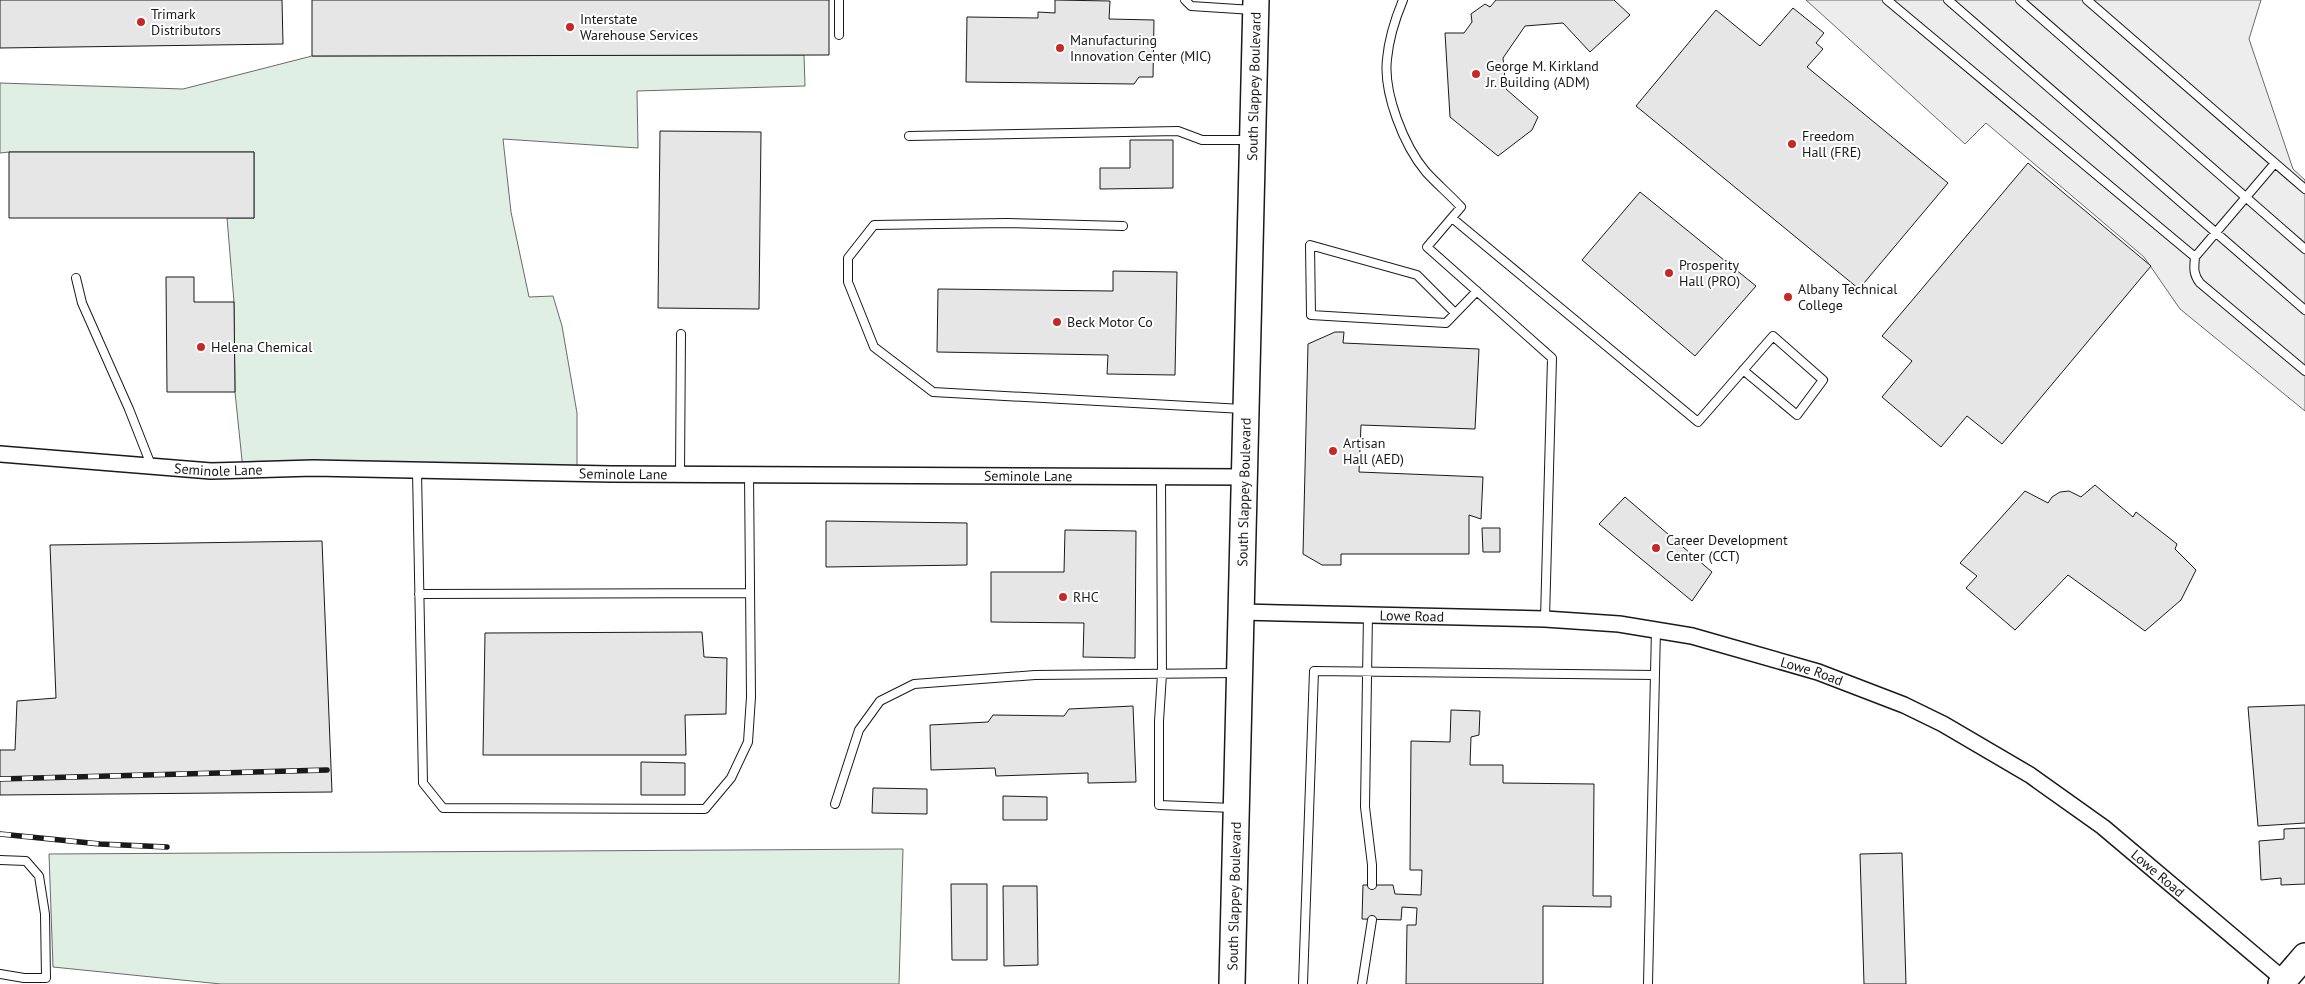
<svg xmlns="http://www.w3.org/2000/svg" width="2305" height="984" viewBox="0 0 2305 984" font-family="'PT Sans',sans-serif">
<rect width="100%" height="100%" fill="#fff"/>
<path fill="#e0efe3" stroke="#6a6a6a" d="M 804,55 L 805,86 L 637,91 L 638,148 L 503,139 L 511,212 L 529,297 L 553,296 L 562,326 L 577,413 L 577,473 L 243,470 L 235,392 L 234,302 L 227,218 L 254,218 L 254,152 L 9,152 L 0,153 L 0,83 L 183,89 L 312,56 Z
M 903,849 L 899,984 L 221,984 L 53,967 L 49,854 Z"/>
<path fill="#ededed" stroke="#6a6a6a" d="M 1806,0 L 2261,0 L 2249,39 L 2293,169 L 2305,180 L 2305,411 L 2180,309 L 2144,257 L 1986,123 L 1965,144 Z"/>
<path fill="#e6e6e6" stroke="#1a1a1a" d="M 0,0 L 282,0 L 283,44 L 0,48 Z
M 312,0 L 829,0 L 829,55 L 312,56 Z
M 1055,0 L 1110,1 L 1109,19 L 1154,20 L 1153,77 L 1139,77 L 1134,84 L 966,82 L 967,17 L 1038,18 L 1038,12 L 1055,13 Z
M 1496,0 L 1614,0 L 1630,15 L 1590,52 L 1563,23 L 1525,26 L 1503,58 L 1506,89 L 1538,117 L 1532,130 L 1498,156 L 1450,117 L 1445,33 L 1464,33 L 1472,22 L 1471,14 L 1485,4 L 1490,7 Z
M 1793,8 L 1824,33 L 1816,43 L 1823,49 L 1807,67 L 1948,183 L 1859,289 L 1636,106 L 1716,10 L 1760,46 Z
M 660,131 L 761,132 L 759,309 L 658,308 Z
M 1130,140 L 1173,140 L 1173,188 L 1100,189 L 1100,168 L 1130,168 Z
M 9,152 L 254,152 L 254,218 L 9,218 Z
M 2028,163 L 2151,266 L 2002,444 L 1967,416 L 1941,447 L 1882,397 L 1912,361 L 1882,336 Z
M 1640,192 L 1756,286 L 1695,356 L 1582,260 Z
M 1113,271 L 1177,272 L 1175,375 L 1107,374 L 1108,355 L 937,352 L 938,289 L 1113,291 Z
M 166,277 L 194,277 L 194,302 L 234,302 L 235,392 L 167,392 Z
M 1335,332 L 1344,332 L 1343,343 L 1479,349 L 1475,429 L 1361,425 L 1359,472 L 1483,477 L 1481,519 L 1469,515 L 1469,554 L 1341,554 L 1341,565 L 1322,565 L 1303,554 L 1308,344 Z
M 2095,485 L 2133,517 L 2136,512 L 2177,544 L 2175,549 L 2196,570 L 2181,600 L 2145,631 L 2068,575 L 2015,630 L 1966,588 L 1977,576 L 1960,563 L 2025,491 L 2048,503 L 2052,497 L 2060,492 L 2069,491 L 2081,497 Z
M 1625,497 L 1712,572 L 1692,601 L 1599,524 Z
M 826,521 L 967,523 L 967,565 L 826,567 Z
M 1482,528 L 1500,528 L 1500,552 L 1483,552 Z
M 1065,530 L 1136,531 L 1135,658 L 1083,657 L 1084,623 L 991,622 L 991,572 L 1064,572 Z
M 322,541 L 332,792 L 0,795 L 0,750 L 15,750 L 17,701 L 56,698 L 50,545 Z
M 702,632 L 704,657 L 727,658 L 726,714 L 685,715 L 686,755 L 483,755 L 485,633 Z
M 2305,705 L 2305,823 L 2258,826 L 2248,707 Z
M 1133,706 L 1136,782 L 1088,783 L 1088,773 L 996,776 L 995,768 L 931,770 L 930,725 L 988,722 L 993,715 L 1064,716 L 1069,709 Z
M 1451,710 L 1480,711 L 1479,735 L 1471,737 L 1470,765 L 1503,765 L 1503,783 L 1594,784 L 1593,896 L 1611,896 L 1611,907 L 1543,906 L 1543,984 L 1406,984 L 1407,925 L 1416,925 L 1417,908 L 1402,907 L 1401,920 L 1362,919 L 1363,885 L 1393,885 L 1395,894 L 1421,895 L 1422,870 L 1410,870 L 1411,741 L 1450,742 Z
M 641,762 L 685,763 L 685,795 L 641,795 Z
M 873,788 L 927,789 L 927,814 L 872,813 Z
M 1003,796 L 1047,797 L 1047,820 L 1003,820 Z
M 2305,828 L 2305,884 L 2281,885 L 2281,878 L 2261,880 L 2259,841 L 2284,839 L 2284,829 Z
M 1902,853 L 1906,984 L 1864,984 L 1860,854 Z
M 951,884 L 987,884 L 987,960 L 952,960 Z
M 1003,886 L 1037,886 L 1038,965 L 1004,966 Z"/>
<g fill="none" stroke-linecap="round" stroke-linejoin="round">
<defs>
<path id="service" d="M 839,0 L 839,35
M 1185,0 L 1191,6 L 1253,10
M 1403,0 C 1395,19 1389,38 1387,59 C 1383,93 1404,146 1426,172 C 1437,184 1450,195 1461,207 L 1427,247 L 1552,358 L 1545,619
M 1887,0 L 2195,257
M 1948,0 L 2305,310
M 2020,0 L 2305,249
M 2087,0 L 2305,189
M 909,136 L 1178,131 L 1202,140 L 1249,140
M 2275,163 L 2195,257 C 2194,268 2193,274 2200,283 L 2305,371
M 1452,218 L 1698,422 L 1773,336 L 1823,380 L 1797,415 L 1743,370
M 1123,226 L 1006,223 L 874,225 L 848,258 L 848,282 L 874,347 L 933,392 L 1243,409
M 76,278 L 82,303 L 129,409 L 151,465
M 1455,313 L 1417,275 L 1310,245 L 1311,315 L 1446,323 L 1477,291
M 417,471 L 423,783 L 443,808 L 705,809 L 731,778 L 748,742 L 751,697 L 749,474
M 680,474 L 681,334
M 1161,476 L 1162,674 L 1159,721 L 1159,805 L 1233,808
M 419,594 L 750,593
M 1368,614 L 1365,807 L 1372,865 L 1372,885
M 835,804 L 859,730 L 880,701 L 914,684 L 1035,675 L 1237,673
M 0,860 L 26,861 L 39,876 L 45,914 L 46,978 L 24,978 L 0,974
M 1303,984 L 1314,671 L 1655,675
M 1362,984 L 1372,920
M 1648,984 L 1656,629"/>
<g id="minor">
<path id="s1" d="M 0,454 L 211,471 L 313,468 L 611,474 L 1246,477"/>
<path id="s2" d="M 1240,612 L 1545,619 L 1619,624 L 1692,636 L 1818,672 L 1904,705 L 1943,724 L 2030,775 L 2103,827 L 2289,984"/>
</g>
<g id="primary">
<path id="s3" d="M 1232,984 L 1256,0"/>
<path d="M 2281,984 L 2305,956"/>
</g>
</defs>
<use href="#service" stroke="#1a1a1a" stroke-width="10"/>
<use href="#minor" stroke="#1a1a1a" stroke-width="18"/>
<use href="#primary" stroke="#1a1a1a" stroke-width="28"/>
<use href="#service" stroke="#fff" stroke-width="8"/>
<use href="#minor" stroke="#fff" stroke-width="15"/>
<use href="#primary" stroke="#fff" stroke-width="25"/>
<defs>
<path id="rail" d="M 0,779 L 327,770
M 0,834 L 100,844 L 167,847"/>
</defs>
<use href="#rail" stroke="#1a1a1a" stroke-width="5.5"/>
<use href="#rail" stroke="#fff" stroke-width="4" stroke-dasharray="11" stroke-linecap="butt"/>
</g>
<g fill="#c62828" stroke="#fff" stroke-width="2">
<circle cx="141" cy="22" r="5"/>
<circle cx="570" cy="27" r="5"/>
<circle cx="1060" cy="48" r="5"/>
<circle cx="1476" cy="74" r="5"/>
<circle cx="1792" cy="144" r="5"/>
<circle cx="1669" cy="273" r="5"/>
<circle cx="1788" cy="297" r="5"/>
<circle cx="1057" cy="322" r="5"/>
<circle cx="201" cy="347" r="5"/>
<circle cx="1333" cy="451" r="5"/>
<circle cx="1656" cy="548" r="5"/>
<circle cx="1063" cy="597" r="5"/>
</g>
<g text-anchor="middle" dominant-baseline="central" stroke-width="4" stroke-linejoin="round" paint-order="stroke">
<g font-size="14" fill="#1a1a1a" stroke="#fff" text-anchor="start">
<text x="151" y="14">Trimark<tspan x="151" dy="16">Distributors</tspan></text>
<text x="580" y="19">Interstate<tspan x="580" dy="16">Warehouse Services</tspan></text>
<text x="1070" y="40">Manufacturing<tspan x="1070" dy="16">Innovation Center (MIC)</tspan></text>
<text x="1486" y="66">George M. Kirkland<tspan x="1486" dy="16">Jr. Building (ADM)</tspan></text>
<text x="1802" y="136">Freedom<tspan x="1802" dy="16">Hall (FRE)</tspan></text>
<text x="1679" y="265">Prosperity<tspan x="1679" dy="16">Hall (PRO)</tspan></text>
<text x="1798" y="289">Albany Technical<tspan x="1798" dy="16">College</tspan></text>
<text x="1067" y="322">Beck Motor Co</text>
<text x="211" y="347">Helena Chemical</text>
<text x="1343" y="443">Artisan<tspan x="1343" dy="16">Hall (AED)</tspan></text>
<text x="1666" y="540">Career Development<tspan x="1666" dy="16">Center (CCT)</tspan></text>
<text x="1073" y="597">RHC</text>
</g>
<g font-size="14" fill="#1a1a1a" stroke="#fff">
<text stroke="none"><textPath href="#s3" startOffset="898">South Slappey Boulevard</textPath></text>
<text stroke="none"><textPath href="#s1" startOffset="219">Seminole Lane</textPath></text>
<text stroke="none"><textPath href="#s1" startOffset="624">Seminole Lane</textPath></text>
<text stroke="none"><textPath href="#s1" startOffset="1029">Seminole Lane</textPath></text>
<text stroke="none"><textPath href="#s3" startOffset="492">South Slappey Boulevard</textPath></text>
<text stroke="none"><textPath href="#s2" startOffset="172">Lowe Road</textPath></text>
<text stroke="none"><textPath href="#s2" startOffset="578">Lowe Road</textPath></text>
<text stroke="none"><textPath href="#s2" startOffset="982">Lowe Road</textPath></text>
<text stroke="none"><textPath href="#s3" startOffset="88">South Slappey Boulevard</textPath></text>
</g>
</g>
</svg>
